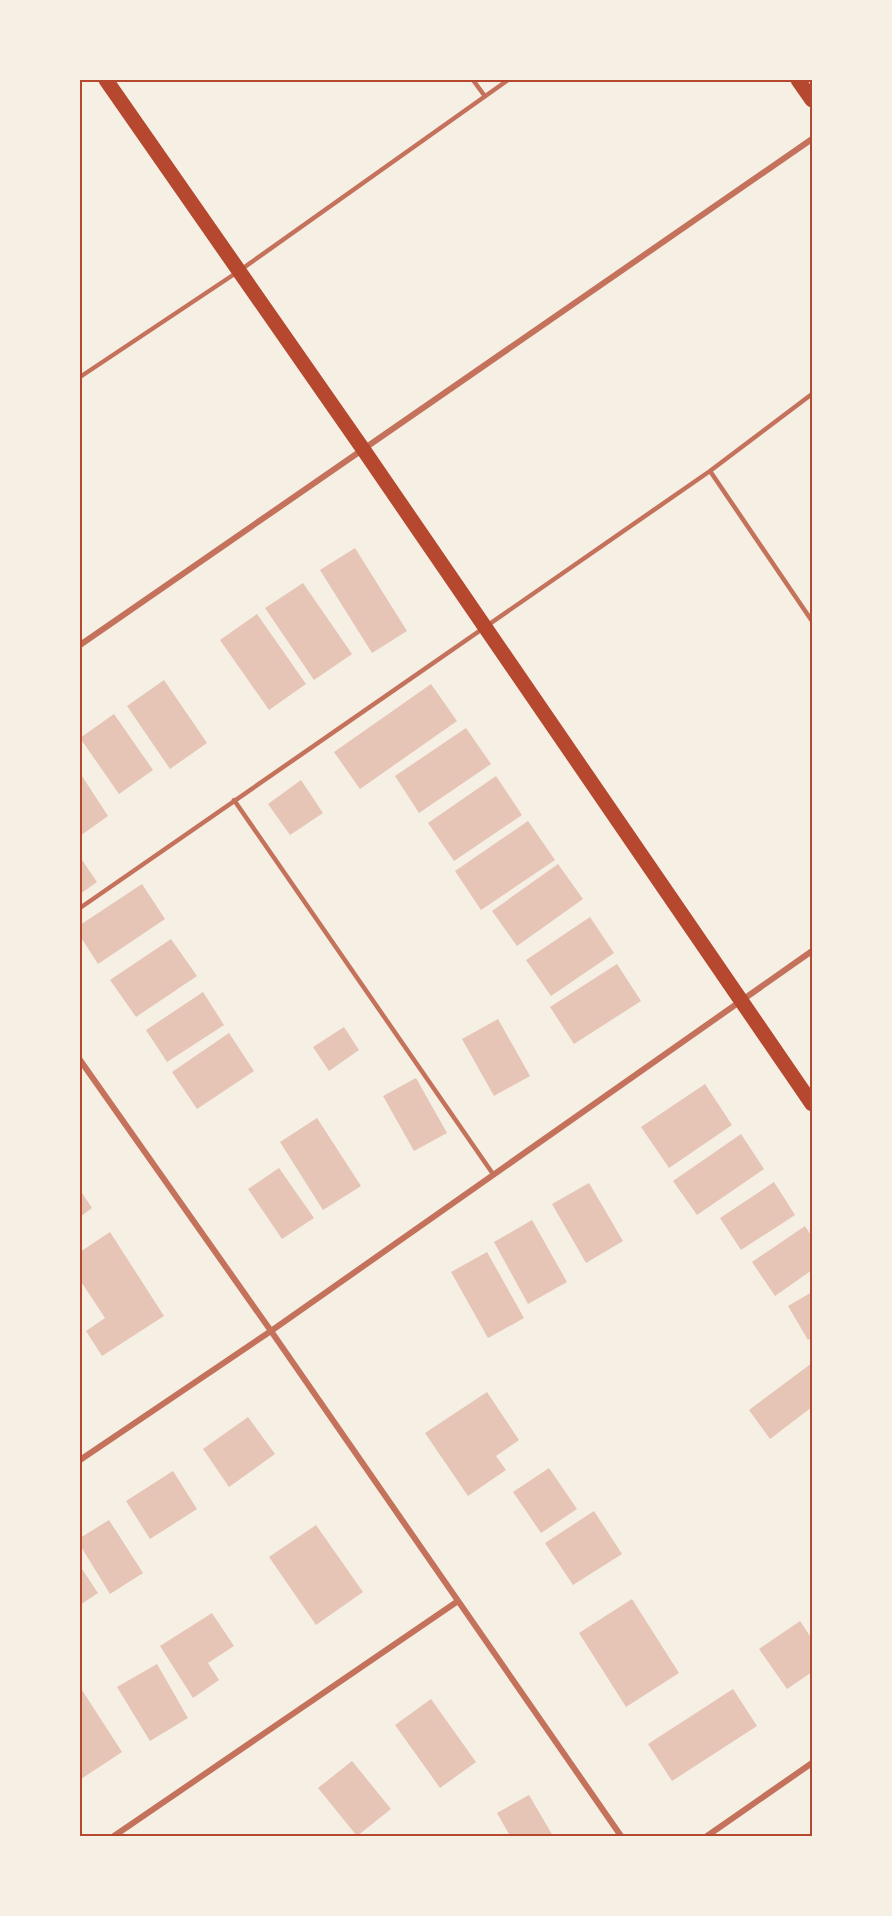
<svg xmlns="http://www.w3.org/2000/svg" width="892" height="1916" viewBox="0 0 892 1916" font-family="'Crimson Pro',serif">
<rect width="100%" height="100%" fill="#f6efe4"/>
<path fill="#e6c5b7" d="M 355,548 L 407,631 L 372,653 L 320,570 Z
M 303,583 L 352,654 L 314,680 L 265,608 Z
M 257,614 L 306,684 L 269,710 L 220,640 Z
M 164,680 L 207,743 L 170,769 L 127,706 Z
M 431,684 L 457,721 L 360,789 L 334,752 Z
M 114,714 L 153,770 L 119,794 L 80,738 Z
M 466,728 L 491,764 L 419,813 L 395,776 Z
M 80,773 L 108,816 L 80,836 Z
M 496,776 L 522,815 L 454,861 L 428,823 Z
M 301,780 L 323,813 L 290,835 L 268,804 Z
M 528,821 L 555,860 L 481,910 L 455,871 Z
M 80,857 L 97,882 L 80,894 Z
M 558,864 L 583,899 L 517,946 L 492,911 Z
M 142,884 L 165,919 L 98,964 L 80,936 L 80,925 Z
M 590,917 L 614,953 L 551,996 L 526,960 Z
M 171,939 L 197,976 L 136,1017 L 110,980 Z
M 617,964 L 641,1001 L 574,1044 L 550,1007 Z
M 203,992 L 224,1025 L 167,1062 L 146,1030 Z
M 498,1019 L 530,1076 L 494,1096 L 462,1039 Z
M 344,1027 L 359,1050 L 329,1071 L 313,1047 Z
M 229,1033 L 254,1071 L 197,1109 L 172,1072 Z
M 416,1078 L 447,1133 L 414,1151 L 383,1096 Z
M 705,1084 L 732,1125 L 669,1168 L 641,1127 Z
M 317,1118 L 361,1186 L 323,1210 L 280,1142 Z
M 741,1134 L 764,1169 L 697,1215 L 673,1181 Z
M 279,1168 L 314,1218 L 282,1239 L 248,1189 Z
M 774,1182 L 795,1215 L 741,1250 L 720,1218 Z
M 589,1183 L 623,1241 L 586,1263 L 552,1204 Z
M 80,1190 L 92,1208 L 80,1217 Z
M 532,1220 L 567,1282 L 528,1304 L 494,1242 Z
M 805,1226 L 812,1237 L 812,1270 L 775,1296 L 752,1262 Z
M 110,1232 L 164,1316 L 102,1356 L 86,1331 L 105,1318 L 80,1280 L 80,1252 Z
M 487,1252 L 524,1318 L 488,1338 L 451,1272 Z
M 812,1292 L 812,1337 L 808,1340 L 788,1306 Z
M 812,1363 L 812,1407 L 770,1439 L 749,1410 Z
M 487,1392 L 519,1440 L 496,1456 L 506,1470 L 468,1496 L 425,1433 Z
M 248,1417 L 275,1454 L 229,1487 L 203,1449 Z
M 549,1468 L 577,1509 L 541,1533 L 513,1492 Z
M 173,1471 L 197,1509 L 150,1539 L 126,1501 Z
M 594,1511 L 622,1554 L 573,1585 L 545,1543 Z
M 109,1520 L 143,1573 L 110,1594 L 80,1545 L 80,1538 Z
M 316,1525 L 363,1592 L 316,1625 L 269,1557 Z
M 80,1566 L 98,1593 L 80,1605 Z
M 632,1599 L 679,1673 L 626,1707 L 579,1633 Z
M 212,1613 L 234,1646 L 208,1663 L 219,1680 L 193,1698 L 160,1646 Z
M 800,1621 L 812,1639 L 812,1672 L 787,1689 L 759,1649 Z
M 157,1664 L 188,1718 L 150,1741 L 117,1687 Z
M 80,1687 L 122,1752 L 81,1779 L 80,1776 Z
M 733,1689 L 757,1726 L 672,1781 L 648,1744 Z
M 431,1699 L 476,1762 L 440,1788 L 395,1725 Z
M 352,1761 L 391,1809 L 357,1836 L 318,1788 Z
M 529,1795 L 553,1836 L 510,1836 L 497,1813 Z"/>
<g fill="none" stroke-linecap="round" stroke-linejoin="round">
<path stroke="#c5725c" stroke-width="4.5" d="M 473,80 L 484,95
M 80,377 L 239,271 L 508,80
M 710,471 L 812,621
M 234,800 L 493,1174
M 80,908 L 710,471 L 812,394"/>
<path stroke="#c5725c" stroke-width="6" d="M 80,645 L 812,139
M 80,1060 L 271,1331 L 621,1836
M 80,1460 L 271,1331 L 812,951
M 114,1836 L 458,1601
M 707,1836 L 812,1763"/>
<path stroke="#b5482f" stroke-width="15" d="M 106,80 L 363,449 L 812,1104
M 798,80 L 812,100"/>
</g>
<rect width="892" height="1916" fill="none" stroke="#f6efe4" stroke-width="162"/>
<rect x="81" y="81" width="730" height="1754" fill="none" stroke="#b5482f" stroke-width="2"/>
</svg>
